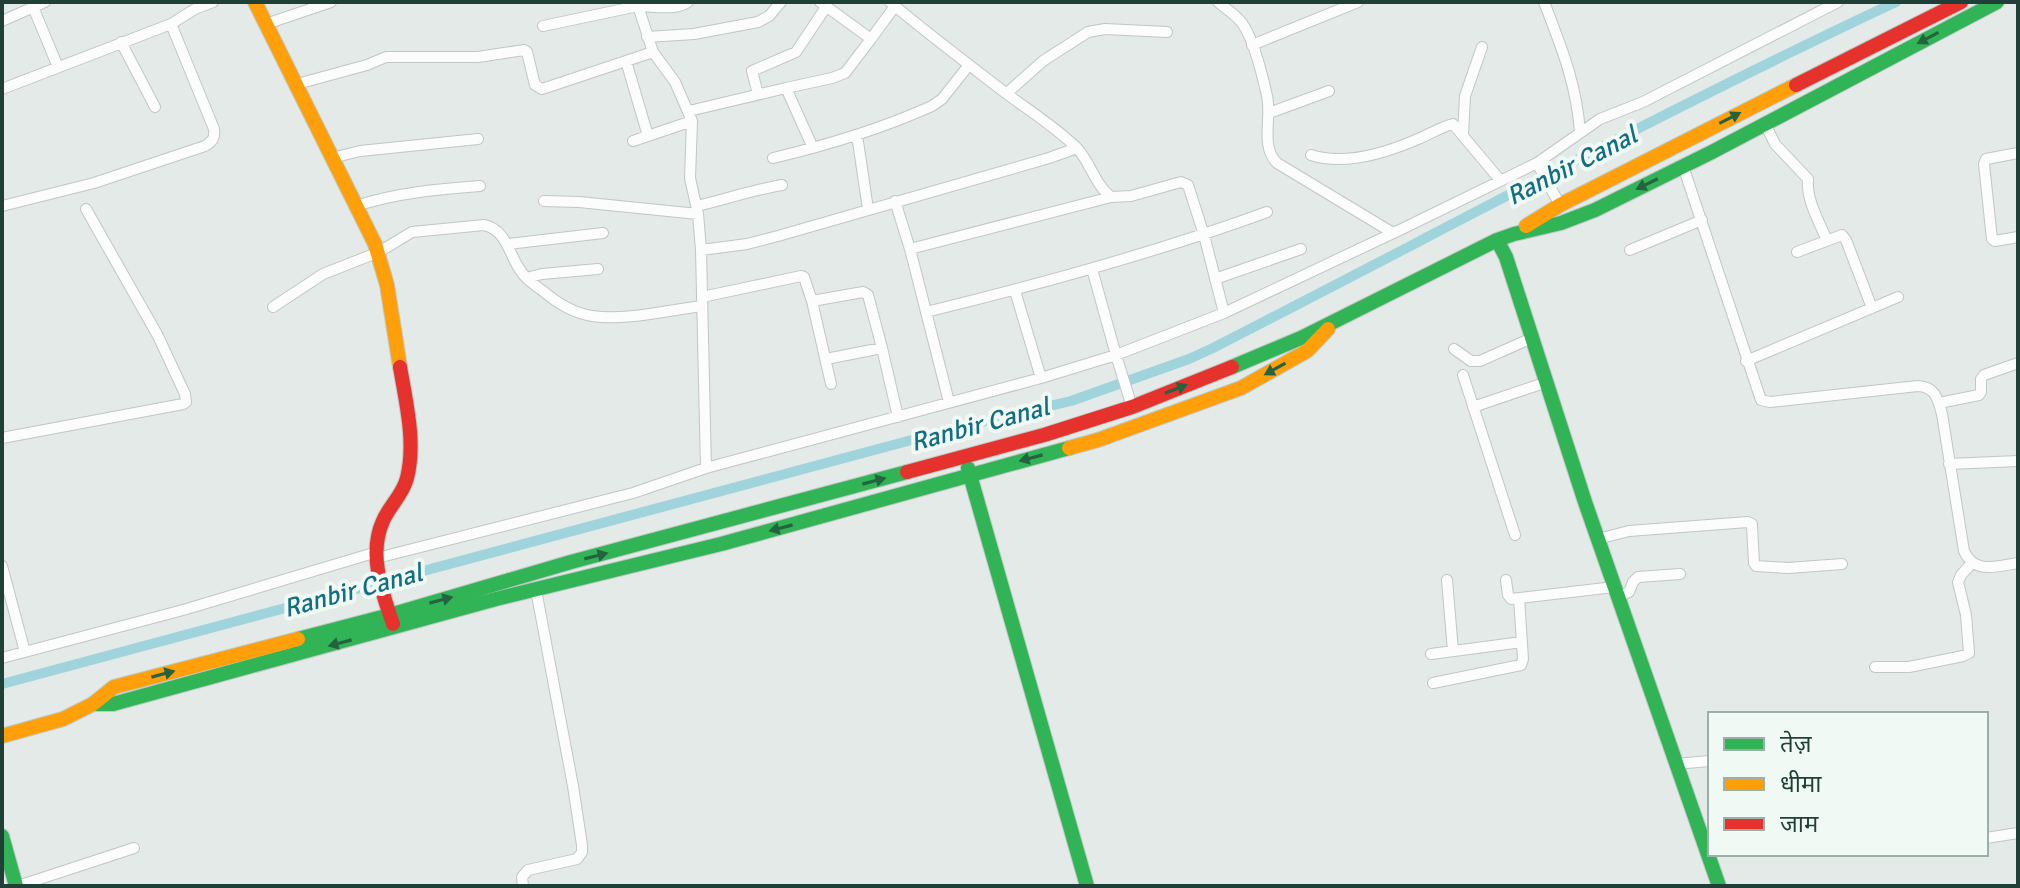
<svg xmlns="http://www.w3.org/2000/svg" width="2020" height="888" viewBox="0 0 2020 888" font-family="Signika,'Noto Sans Devanagari',sans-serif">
<rect width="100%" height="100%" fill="#e3eae7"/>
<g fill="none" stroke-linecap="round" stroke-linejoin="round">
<path stroke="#9fd4dc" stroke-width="10" d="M 2,684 L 960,427 L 1071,401 L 1189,359 L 1213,348 C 1440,232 1665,110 1896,2"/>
<defs>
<path id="street" d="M 688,2 C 676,11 654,6 638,6 L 653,52 L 675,82 L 692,121 L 690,178 L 698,214 L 701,250 L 706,468
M 820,2 L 871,39 L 895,6
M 890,2 C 928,34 968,64 1007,94 C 1030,111 1055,127 1076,147 C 1090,161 1095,185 1111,197 L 1131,196 L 1181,182 L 1188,185 L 1204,235 L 1224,313 L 1116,355 L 1132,407
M 1218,2 C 1226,9 1236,15 1242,23 C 1253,38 1263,78 1267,96 C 1272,118 1260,146 1277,163 L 1393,233
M 1544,2 C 1561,46 1577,85 1580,133
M 33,7 L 58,67
M 2,21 L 45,2
M 266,24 L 331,2
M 543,26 L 638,6 L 637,2
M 647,37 L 694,34 L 758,22 L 769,16 L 781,2
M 121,42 L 155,107
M 1252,45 L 1358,2
M 626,61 L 648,136
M 297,84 L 367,65 L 386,57 L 478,57 L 524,50 L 527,52 L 535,85 L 542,89 L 653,52
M 786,88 L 832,78 L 845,73 L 871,39
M 2,89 L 171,24 L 195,9 L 213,2
M 1007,93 L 1043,61 L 1088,32 L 1105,29 L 1167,32
M 758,94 L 752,71 L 796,52 L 826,7
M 689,111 L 786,88 L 813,148
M 1269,113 L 1329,91
M 1765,124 L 1775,144 L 1808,179 C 1806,199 1819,222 1827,240
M 857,135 L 868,209
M 1463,135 L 1465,96 L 1482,47
M 633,141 L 692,121
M 2018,153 L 1986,159 L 1984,164 L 1992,239 L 1995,241 L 2018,237
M 1311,155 C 1345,166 1386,153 1418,139 C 1430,134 1441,127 1453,124 L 1500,180
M 332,158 L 360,151 L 478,139
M 773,158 C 828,145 881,129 932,106 L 942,99 L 969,65
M 1537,163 L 1560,205
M 1683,166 L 1761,400 L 1770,402 L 1918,386 C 1936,387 1938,400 1942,414 L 1964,551 C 1975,575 1997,566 2018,563
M 544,201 L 579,202 L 698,214
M 895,201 L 910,249 L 949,402
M 2,206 L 94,183 L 205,146 C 213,141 215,138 214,129 L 171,24
M 356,206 C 396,193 438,189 480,186
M 697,206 C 726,199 753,190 782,185
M 508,244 L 603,233
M 910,249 L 1111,197
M 701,250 L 747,244 L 778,236 L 1049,158 L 1077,148
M 1630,250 L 1702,220
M 1797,252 L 1842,235 L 1846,240 L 1872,308
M 526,278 L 542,274 L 598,269
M 1215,279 L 1301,249
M 1015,291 L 1041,378
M 702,297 L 801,276 L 804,277 L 812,301 L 831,384
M 812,301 L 863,292 L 868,295 L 882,348 L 898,417
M 273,307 L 323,274 L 379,252 L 412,232 L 484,225 C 504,229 508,249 517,265 C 523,277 533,284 543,291 C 557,303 573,313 592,316 C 626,321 668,310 702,306
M 926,312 C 1041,284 1155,253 1267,212
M 1224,313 L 1406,227 L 1537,163 L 1600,119 L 1643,102 L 1838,2
M 1454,349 L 1471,361 L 1480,361 L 1532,338
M 826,359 L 882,348
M 1746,361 L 1898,297
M 1463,375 L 1515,535
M 1939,403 L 1979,395 L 1981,392 L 1981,379 L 1984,375 L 2018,363
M 1473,407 L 1547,382
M 2,438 L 183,404 L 186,402 L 185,394 L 158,336 L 86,209
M 1949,464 L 2018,461
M 1598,539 L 1629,531 L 1748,522 L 1752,524 L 1752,526 L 1754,563 L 1756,566 L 1788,568 L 1842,564
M 377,558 L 633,493 L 706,468 L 1041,378 L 1116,355 L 1092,269
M 2,566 L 25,652
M 1447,580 L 1453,651
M 1506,580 L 1508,595 L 1511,599 L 1614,587
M 1618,597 L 1629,592 L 1633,582 L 1638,577 L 1680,574
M 1431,654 L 1522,642
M 2,658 L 183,610 L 377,552
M 1875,667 L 1909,667 L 1963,656 L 1969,653 L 1966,615 L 1958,582 L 1961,575 L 1972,563
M 1433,683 L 1521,665 L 1523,659 L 1519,598
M 1675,764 L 1710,761
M 1986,838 L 2018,833
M 18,886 L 134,848
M 523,886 L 522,877 L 528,870 L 577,859 L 582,852 L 582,845 L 573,786 L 536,590"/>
<path id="fast" d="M 1497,240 L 1506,257 L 1585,502 L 1719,886
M 1232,367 L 1301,338 L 1497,240 L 1514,234 L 1561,223 L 1595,210 L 1712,152 L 1997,2
M 968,468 L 1087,886
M 298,639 L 390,615 L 571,562 L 907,472
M 93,704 L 113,704 L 496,599 L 721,544 L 1069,448
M 2,836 L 16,886"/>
<path id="slow" d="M 255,2 L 375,244 L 387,285 L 400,367
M 1526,226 L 1560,205 L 1796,85
M 1069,448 L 1098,440 L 1241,388 L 1307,351 L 1328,329
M 2,736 L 63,719 L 93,704 L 114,687 L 298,639"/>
<path id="jam" d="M 1796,85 L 1961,2
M 907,472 L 1044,435 L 1132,407 L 1232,367
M 393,624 C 382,593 368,553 383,521 C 389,506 403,495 407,478 C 416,443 406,402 400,367"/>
</defs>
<use href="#street" stroke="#c0c7c4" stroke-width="12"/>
<use href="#fast" stroke="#bec8c4" stroke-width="16"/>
<use href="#slow" stroke="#bec8c4" stroke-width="16"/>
<use href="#jam" stroke="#bec8c4" stroke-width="16"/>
<use href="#street" stroke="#fbfcfb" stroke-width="10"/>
<use href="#fast" stroke="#30b455" stroke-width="14"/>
<use href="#slow" stroke="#ff9f0a" stroke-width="14"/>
<use href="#jam" stroke="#e5322d" stroke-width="14"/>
</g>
<defs><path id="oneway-solid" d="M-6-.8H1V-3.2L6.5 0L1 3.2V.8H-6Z" transform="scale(2)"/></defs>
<g fill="#246240">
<use href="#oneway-solid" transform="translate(1928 38) rotate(152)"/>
<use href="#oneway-solid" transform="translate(1730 118) rotate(-27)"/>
<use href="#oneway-solid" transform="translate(1647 184) rotate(154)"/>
<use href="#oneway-solid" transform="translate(1275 369) rotate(151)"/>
<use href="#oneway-solid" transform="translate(1176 389) rotate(-21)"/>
<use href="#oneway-solid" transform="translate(1031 458) rotate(165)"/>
<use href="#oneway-solid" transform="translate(874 481) rotate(-15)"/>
<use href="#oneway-solid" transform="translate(781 528) rotate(165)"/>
<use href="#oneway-solid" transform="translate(596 556) rotate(-14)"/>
<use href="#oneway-solid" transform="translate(441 600) rotate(-15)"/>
<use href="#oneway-solid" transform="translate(340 643) rotate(165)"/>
<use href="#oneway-solid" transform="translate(163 674) rotate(-15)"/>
</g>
<g text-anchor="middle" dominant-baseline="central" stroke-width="8" stroke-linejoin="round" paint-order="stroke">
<g font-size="26" font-style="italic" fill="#136e81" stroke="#f1f9f5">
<text transform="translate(1572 166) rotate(-27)">Ranbir Canal</text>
<text transform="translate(980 425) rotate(-15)">Ranbir Canal</text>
<text transform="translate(353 591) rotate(-15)">Ranbir Canal</text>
</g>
</g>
<rect width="2020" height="888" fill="none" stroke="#1f3f37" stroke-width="8"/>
<rect x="1708" y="712" width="280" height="144" fill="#f1f9f5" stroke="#9dafa9" stroke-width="2"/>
<rect x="1724" y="738" width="40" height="12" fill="#30b455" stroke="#9dafa9" stroke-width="2"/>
<text x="1780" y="752" font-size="24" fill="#1f3f37">तेज़</text>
<rect x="1724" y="778" width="40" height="12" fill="#ff9f0a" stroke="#9dafa9" stroke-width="2"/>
<text x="1780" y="792" font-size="24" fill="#1f3f37">धीमा</text>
<rect x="1724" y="818" width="40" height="12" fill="#e5322d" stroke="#9dafa9" stroke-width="2"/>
<text x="1780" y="832" font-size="24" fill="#1f3f37">जाम</text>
</svg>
